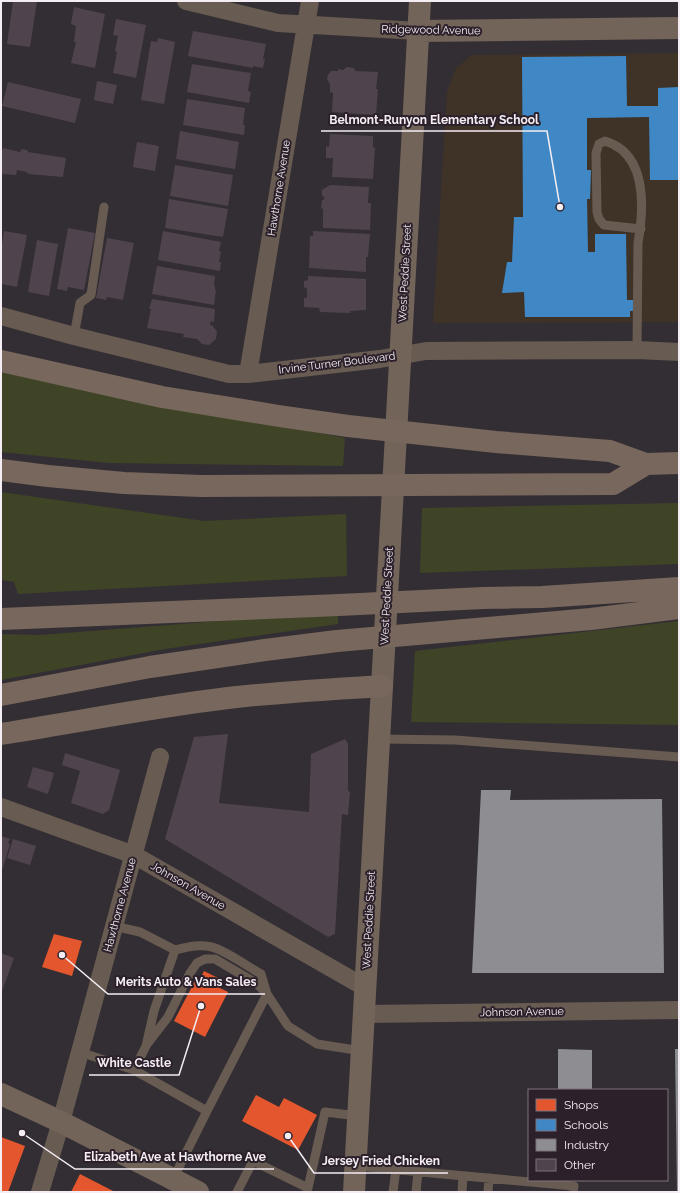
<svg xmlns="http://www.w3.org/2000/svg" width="680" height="1193" viewBox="0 0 680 1193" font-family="Raleway,sans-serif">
<rect width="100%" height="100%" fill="#332e33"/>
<path fill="#3f3328" d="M 679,53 L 679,322 L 433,323 L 447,92 L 456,68 L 472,55 Z"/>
<path fill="#3f4427" d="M 1,372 L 345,438 L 343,466 L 109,463 L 1,452 Z
M 1,492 L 204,521 L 346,514 L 347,576 L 18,594 L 14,582 L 1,580 Z
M 679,503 L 679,564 L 420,573 L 422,508 Z
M 338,612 L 338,624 L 165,649 L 1,680 L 1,634 L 40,635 Z
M 679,621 L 679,725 L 411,722 L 415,651 Z"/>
<path fill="#e4572e" d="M 54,934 L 82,941 L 72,976 L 42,967 Z
M 204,971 L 220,979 L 216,986 L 228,992 L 205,1037 L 174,1021 L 197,977 L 200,979 Z
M 256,1095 L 279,1107 L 284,1098 L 317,1115 L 298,1150 L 242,1121 Z
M 1,1137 L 25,1146 L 8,1192 L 1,1192 Z
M 80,1174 L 115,1192 L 71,1192 Z"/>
<path fill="#3f88c5" d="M 626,56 L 627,106 L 658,106 L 658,88 L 679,87 L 679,180 L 650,180 L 649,117 L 587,118 L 587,170 L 591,170 L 590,199 L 587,199 L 588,252 L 595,252 L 595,234 L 626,234 L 627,300 L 634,300 L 635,311 L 630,311 L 630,317 L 525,317 L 524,292 L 502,293 L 507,262 L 512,262 L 514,217 L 523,217 L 522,57 Z"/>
<path fill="#8d8d92" d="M 481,790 L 511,790 L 510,800 L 662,799 L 664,973 L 472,973 Z
M 558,1049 L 592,1050 L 592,1090 L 558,1090 Z
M 675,1049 L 679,1049 L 679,1192 L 677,1192 Z"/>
<path fill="#4f444e" d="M 13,1 L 37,1 L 30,47 L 7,44 Z
M 74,7 L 105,14 L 95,68 L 71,63 L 76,42 L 74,42 L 76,26 L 71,24 Z
M 116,19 L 146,25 L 136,78 L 113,73 L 117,52 L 115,51 L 118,36 L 113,35 Z
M 193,31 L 266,44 L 263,59 L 265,59 L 263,68 L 253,66 L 253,68 L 188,56 Z
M 158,38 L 175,42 L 164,104 L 141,100 L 151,41 L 157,42 Z
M 192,64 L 251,73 L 248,91 L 251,92 L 249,103 L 187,92 Z
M 347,67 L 354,68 L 355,71 L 378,72 L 376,89 L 378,89 L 376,115 L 332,112 L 333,93 L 330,92 L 330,84 L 327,79 L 328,75 L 331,71 L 338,71 L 338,69 L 343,70 Z
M 97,81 L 117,85 L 113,104 L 94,100 Z
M 8,82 L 81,99 L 75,123 L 2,106 Z
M 187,99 L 245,108 L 243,125 L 245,125 L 244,135 L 183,125 Z
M 180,131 L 239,142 L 235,169 L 176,159 Z
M 330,134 L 373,136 L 373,148 L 375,147 L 373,179 L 332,177 L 333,158 L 326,158 L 326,146 L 329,147 Z
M 137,142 L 159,146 L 155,171 L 133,167 Z
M 3,148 L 20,152 L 22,149 L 27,150 L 28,152 L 66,158 L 63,177 L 28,174 L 27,172 L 17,170 L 16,175 L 1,174 L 1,149 L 3,150 Z
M 175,165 L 233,175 L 228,206 L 170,196 Z
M 330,185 L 369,187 L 368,203 L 371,203 L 370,230 L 323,228 L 323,209 L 321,208 L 322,200 L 325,199 L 322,195 L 322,190 Z
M 169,199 L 228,209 L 223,237 L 165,228 Z
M 68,228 L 95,233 L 84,290 L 68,287 L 67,291 L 57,289 Z
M 4,231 L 27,235 L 17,287 L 1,284 L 1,250 Z
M 163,231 L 221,242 L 219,251 L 221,251 L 219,262 L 221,262 L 220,271 L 158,260 Z
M 313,231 L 370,234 L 368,257 L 366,257 L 366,272 L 309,268 L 310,236 L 313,236 Z
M 107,238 L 134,243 L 123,300 L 107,297 L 106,300 L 96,298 Z
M 37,240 L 58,244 L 49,296 L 28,292 Z
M 157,266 L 215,276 L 214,285 L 215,286 L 215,290 L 216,290 L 214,305 L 152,294 Z
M 308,276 L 366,279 L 366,310 L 350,311 L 351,313 L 320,312 L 319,308 L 304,307 L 304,298 L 307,298 L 307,289 L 304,287 L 304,281 L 308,280 Z
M 152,299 L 215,309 L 214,322 L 211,321 L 210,325 L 213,326 L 217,332 L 216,339 L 209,345 L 202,344 L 197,339 L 183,337 L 184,334 L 147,328 L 151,309 L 149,309 Z
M 228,734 L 219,803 L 309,812 L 311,754 L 345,739 L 348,744 L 348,791 L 350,792 L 348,815 L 342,814 L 335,934 L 328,937 L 165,839 L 194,737 Z
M 65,753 L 120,770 L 109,810 L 103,814 L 71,803 L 80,771 L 62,765 Z
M 33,767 L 54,773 L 48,794 L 27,787 Z
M 1,836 L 10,839 L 8,843 L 10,844 L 1,874 Z
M 13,839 L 36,846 L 30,865 L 7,858 Z
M 1,953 L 14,958 L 1,994 Z"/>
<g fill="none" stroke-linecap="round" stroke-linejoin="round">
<path stroke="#675b52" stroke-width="9" d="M 74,336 L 80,303 L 91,295 L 104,207
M 637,350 L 638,243 C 644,208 648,154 605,141 L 599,144 L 596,153 L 597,212 L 599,219 L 604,225 L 641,229
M 379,739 L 455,740 L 679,757
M 114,926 L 140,932 L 175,950 C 187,947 203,943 215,948 C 229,953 247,966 261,974 L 267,994 L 207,1111 L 134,1070 L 146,1046 L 154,1011 L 175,950
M 148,1043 L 168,1017 L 190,973 L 197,963 L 205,959 L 215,959 L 256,983 L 267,994 L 288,1026 L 317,1044 L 362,1051
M 80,1052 L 134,1070
M 356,1166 L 574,1186 L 573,1192
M 173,1179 L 207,1111
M 237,1192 L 253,1161 L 308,1188 L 325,1112 L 358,1116
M 393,1192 L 396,1169
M 416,1192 L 418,1172
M 462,1192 L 463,1176
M 488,1192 L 489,1178"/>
<path stroke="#675b52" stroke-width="18" d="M 186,1 L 278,23 L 418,31
M 1,316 L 74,336 L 229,374 L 248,374 L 380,359 L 426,351 L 637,350 L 679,352
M 248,374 L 310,1
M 1,807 L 134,855 L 366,988
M 364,1014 L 679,1010
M 40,1192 L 61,1122 L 160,757"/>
<path stroke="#73645a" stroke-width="22" d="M 418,31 L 679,28
M 1,1094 L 61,1122 L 198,1192
M 354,1192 L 420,1"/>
<path stroke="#78675c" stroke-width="22" d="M 1,361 L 162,397 L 279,416 L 348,426 L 496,442 L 610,451 L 646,464 L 679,463
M 1,470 L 48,476 L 124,483 L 201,486 L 613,484 L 646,464
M 1,619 L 339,605 L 483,598 L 542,597 L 679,588
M 1,695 L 150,667 L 265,650 L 337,641 L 591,619 L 679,608
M 1,734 C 77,722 152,707 228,698 C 279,692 331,689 382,686"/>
</g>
<g text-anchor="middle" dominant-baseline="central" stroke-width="4" stroke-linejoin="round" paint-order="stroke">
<g font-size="11" fill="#f4edf4" stroke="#2c212b">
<text transform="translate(431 30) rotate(1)">Ridgewood Avenue</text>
<text transform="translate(279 188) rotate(-81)">Hawthorne Avenue</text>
<text transform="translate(405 273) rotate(-87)">West Peddie Street</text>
<text transform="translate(337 363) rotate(-7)">Irvine Turner Boulevard</text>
<text transform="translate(387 596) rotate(-87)">West Peddie Street</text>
<text transform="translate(188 886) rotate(30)">Johnson Avenue</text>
<text transform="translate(120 905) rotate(-75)">Hawthorne Avenue</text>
<text transform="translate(369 920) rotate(-87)">West Peddie Street</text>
<text transform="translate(522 1012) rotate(-1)">Johnson Avenue</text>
</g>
</g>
<path fill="none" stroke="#f4edf4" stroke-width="1.5" d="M560 207L547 131H321M62 955L108 994H265M201 1006L179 1075H89M22 1133L75 1169H274M288 1136L314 1173H448"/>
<g fill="#f4edf4" stroke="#2c212b" stroke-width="1.5">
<circle cx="560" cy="207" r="4"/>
<circle cx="62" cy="955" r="4"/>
<circle cx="201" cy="1006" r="4"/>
<circle cx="22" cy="1133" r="4"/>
<circle cx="288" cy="1136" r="4"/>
</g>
<g font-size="12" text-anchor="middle" font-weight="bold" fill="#f4edf4" stroke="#2c212b" stroke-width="4" stroke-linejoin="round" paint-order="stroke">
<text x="434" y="124">Belmont-Runyon Elementary School</text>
<text x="186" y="986">Merits Auto &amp; Vans Sales</text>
<text x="134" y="1067">White Castle</text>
<text x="175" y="1161">Elizabeth Ave at Hawthorne Ave</text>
<text x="381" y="1165">Jersey Fried Chicken</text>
</g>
<rect width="680" height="1193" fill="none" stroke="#f4edf4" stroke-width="4"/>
<rect x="528" y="1089" width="140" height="92" fill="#2c212b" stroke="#7c737b"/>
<rect x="536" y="1099" width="20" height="12" fill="#e4572e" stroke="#7c737b"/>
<text x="564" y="1109" font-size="12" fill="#f4edf4">Shops</text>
<rect x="536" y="1119" width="20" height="12" fill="#3f88c5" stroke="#7c737b"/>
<text x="564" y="1129" font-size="12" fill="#f4edf4">Schools</text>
<rect x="536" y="1139" width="20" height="12" fill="#8d8d92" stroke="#7c737b"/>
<text x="564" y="1149" font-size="12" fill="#f4edf4">Industry</text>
<rect x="536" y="1159" width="20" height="12" fill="#4f444e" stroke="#7c737b"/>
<text x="564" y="1169" font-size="12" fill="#f4edf4">Other</text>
</svg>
